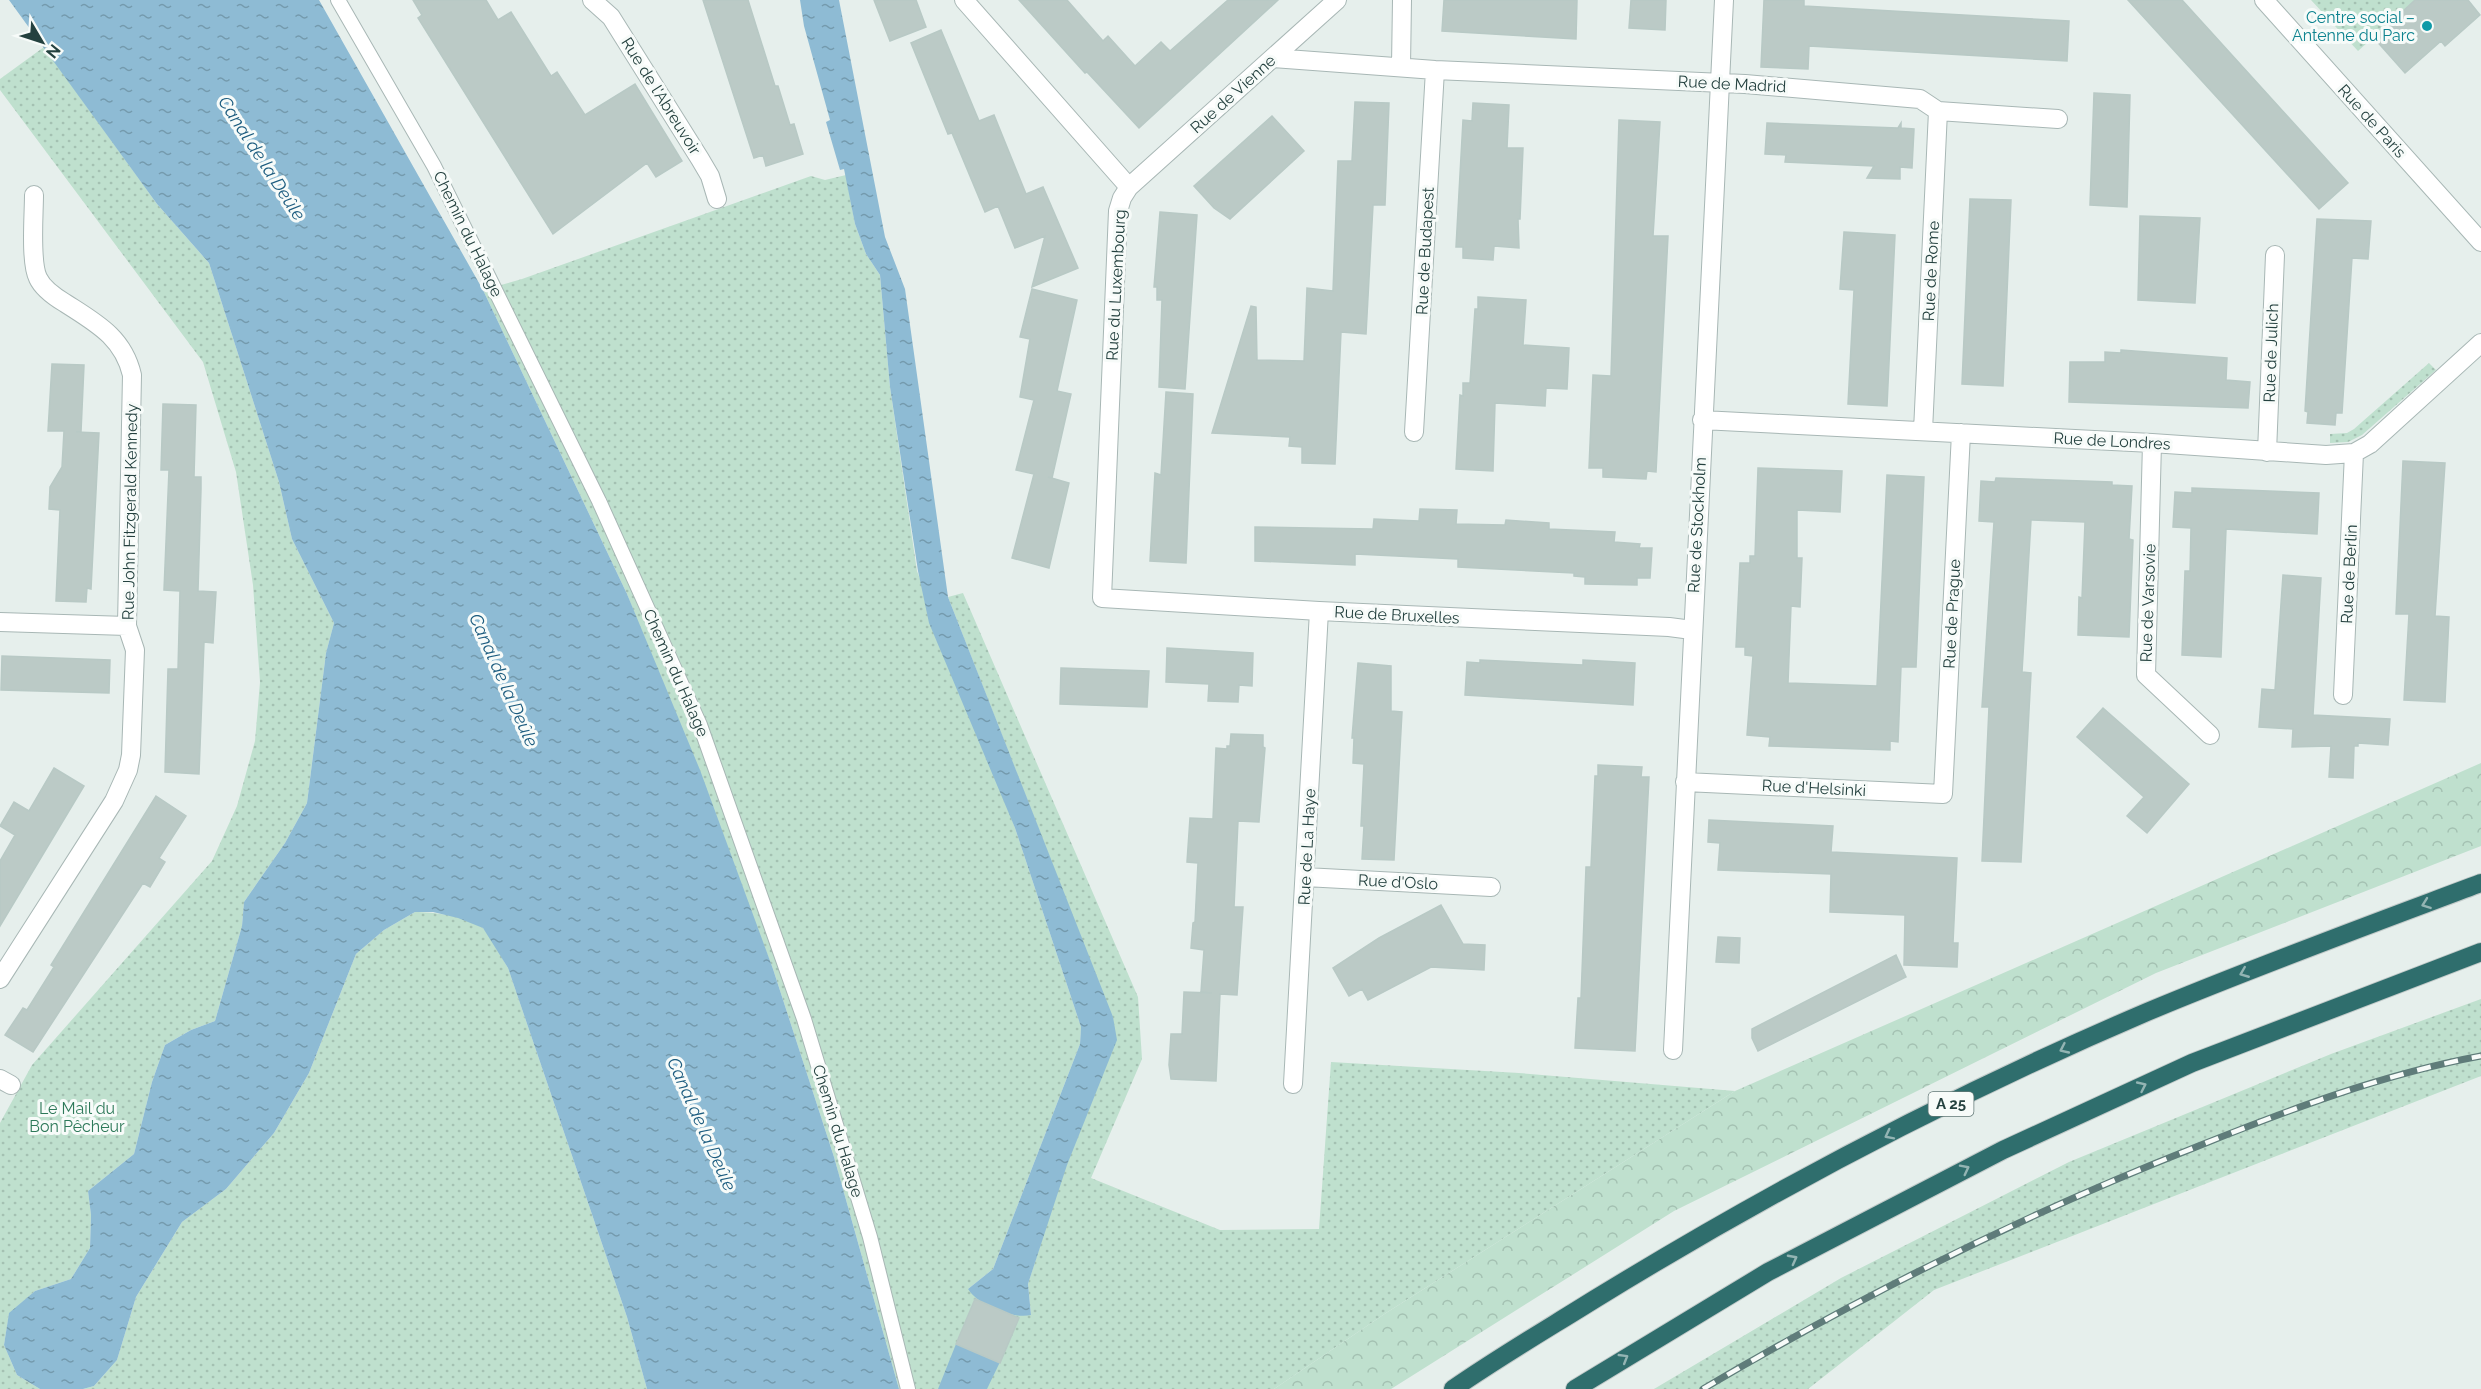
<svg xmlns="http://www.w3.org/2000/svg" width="2481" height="1389" viewBox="0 0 2481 1389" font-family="Raleway,sans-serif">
<defs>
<pattern id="green-dots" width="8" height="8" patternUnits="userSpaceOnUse" patternTransform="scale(1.5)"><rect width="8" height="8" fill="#bfe0ce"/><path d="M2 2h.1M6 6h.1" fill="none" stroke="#a4c1b2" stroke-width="1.8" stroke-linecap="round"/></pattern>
<pattern id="forest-crowns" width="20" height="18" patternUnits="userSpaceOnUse" patternTransform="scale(1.5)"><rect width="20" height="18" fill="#bfe0ce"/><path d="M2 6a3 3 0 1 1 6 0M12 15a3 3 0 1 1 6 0" fill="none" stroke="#a4c1b2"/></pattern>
<pattern id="water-ripples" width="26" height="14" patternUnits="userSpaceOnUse" patternTransform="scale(1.5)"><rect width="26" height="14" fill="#8ebbd4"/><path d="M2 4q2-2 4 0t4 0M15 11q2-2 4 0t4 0" fill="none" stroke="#749aad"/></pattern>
</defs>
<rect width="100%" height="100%" fill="#e6efec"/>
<path fill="url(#green-dots)" d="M 2311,0 L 2415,0 L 2358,51 Z
M 44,47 L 157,204 L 209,263 L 279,482 L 292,539 L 334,623 L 326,653 L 307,803 L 285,843 L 244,902 L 242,926 L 215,1021 L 191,1030 L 165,1045 L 152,1082 L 134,1154 L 88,1191 L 91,1215 L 90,1248 L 71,1279 L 35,1291 L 9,1314 L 4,1345 L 17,1375 L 40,1389 L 0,1389 L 0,1123 L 32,1065 L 212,861 L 237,806 L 255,741 L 260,682 L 253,585 L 236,472 L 203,362 L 0,90 L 0,79 Z
M 846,175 L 855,224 L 866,254 L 880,275 L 890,387 L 917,571 L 1015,828 L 1081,1027 L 1080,1044 L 993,1269 L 968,1289 L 1031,1315 L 1028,1284 L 1112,1017 L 948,597 L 963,593 L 1138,997 L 1142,1059 L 1091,1178 L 1220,1230 L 1319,1229 L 1331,1062 L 1519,1073 L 1735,1091 L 1386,1313 L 1274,1389 L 899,1389 L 834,1157 L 773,969 L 627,594 L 483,290 L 522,279 L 811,176 L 825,180 Z
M 2429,363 L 2436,370 L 2362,435 L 2348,442 L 2330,443 L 2330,434 L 2347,433 L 2354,429 Z
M 415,912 C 432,912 470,916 483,928 C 492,936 501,957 508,968 L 627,1317 L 647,1389 L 83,1389 L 94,1386 L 117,1360 L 136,1297 L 182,1222 L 226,1189 L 274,1133 L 309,1073 L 356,954 L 384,930 Z
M 2481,999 L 2481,1076 L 1934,1290 L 1808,1389 L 1654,1389 L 1841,1278 L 2069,1162 L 2331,1054 Z"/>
<path fill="url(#forest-crowns)" d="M 2481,763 L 2481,846 L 2156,973 L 1674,1211 L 1391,1389 L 1274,1389 L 1386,1313 L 1735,1091 Z"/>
<path fill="url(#water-ripples)" d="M 9,0 L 319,0 L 483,290 L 627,594 L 700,770 L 773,969 L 834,1157 L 899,1389 L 647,1389 L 627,1317 L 508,968 L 483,928 L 458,918 L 433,912 L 415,912 L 384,930 L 356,954 L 309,1073 L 274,1133 L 226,1189 L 182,1222 L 136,1297 L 117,1360 L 94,1386 L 83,1389 L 40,1389 L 17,1375 L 4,1345 L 9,1313 L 35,1291 L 71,1279 L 90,1248 L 91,1215 L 88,1191 L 134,1154 L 152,1082 L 165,1045 L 191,1030 L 215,1021 L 242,926 L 244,902 L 285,843 L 307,803 L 326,653 L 334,623 L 292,539 L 279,482 L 209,263 L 157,204 Z
M 800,0 L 839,0 L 885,237 L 905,289 L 948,597 L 1113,1017 L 1117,1040 L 1067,1165 L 1028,1284 L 1031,1315 C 1012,1319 979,1306 968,1289 L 993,1269 L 1080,1044 L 1081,1027 L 1015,828 L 929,623 L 918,571 L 890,387 L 880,275 L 866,254 L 855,224 L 844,169 L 840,170 L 826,122 L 830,120 L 804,26 Z
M 956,1344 L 1000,1362 L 987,1389 L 938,1389 Z"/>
<path fill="#bbcac6" stroke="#b8c9c5" stroke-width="1.5" d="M 413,0 L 486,0 L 498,20 L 511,12 L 551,76 L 557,72 L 585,115 L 635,84 L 682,161 L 656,177 L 647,163 L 553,234 L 418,18 L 422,15 Z
M 703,0 L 748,0 L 775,86 L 778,86 L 790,125 L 794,124 L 803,154 L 766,166 L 763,155 L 754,158 Z
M 874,0 L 916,0 L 926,27 L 890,41 Z
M 1019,0 L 1067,0 L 1103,41 L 1108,36 L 1135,66 L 1161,42 L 1170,51 L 1228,0 L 1278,0 L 1139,128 L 1087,72 L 1085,73 Z
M 1444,0 L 1577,0 L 1576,39 L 1442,31 Z
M 1631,0 L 1666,0 L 1665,30 L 1629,28 Z
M 1764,0 L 1804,0 L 1804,6 L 2069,21 L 2067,61 L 1809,46 L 1808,69 L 1761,67 Z
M 2128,0 L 2182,0 L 2348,183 L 2319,209 Z
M 2415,0 L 2468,0 L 2480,15 L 2445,46 L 2441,41 L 2405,73 L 2374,38 Z
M 941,30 L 979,121 L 994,115 L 1026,194 L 1043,187 L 1078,268 L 1032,287 L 1045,236 L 1015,248 L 998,206 L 985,212 L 952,133 L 948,134 L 911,43 Z
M 2094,93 L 2130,95 L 2127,207 L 2090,205 Z
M 1355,102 L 1389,103 L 1385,205 L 1373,205 L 1366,334 L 1341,332 L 1335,464 L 1302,463 L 1302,447 L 1289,446 L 1290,437 L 1212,433 L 1251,306 L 1256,307 L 1257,360 L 1304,361 L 1307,288 L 1333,291 L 1338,161 L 1352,161 Z
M 1473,103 L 1509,105 L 1507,148 L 1523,148 L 1520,219 L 1518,219 L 1519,248 L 1494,246 L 1493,260 L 1463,258 L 1463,247 L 1456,247 L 1463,120 L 1472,121 Z
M 1272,116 L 1304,151 L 1230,219 L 1214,208 L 1194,186 Z
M 1619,120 L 1660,122 L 1653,236 L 1668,236 L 1656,472 L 1647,471 L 1646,479 L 1603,477 L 1603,468 L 1589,468 L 1593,375 L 1611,376 Z
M 1767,123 L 1898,128 L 1901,123 L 1901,128 L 1914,129 L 1912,168 L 1900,167 L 1900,179 L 1867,178 L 1874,166 L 1785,162 L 1786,155 L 1765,154 Z
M 1970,199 L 2011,200 L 2003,386 L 1962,384 Z
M 1160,212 L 1197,215 L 1185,389 L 1159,387 L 1162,300 L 1157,300 L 1157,287 L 1154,287 Z
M 2140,216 L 2200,218 L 2195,303 L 2138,300 Z
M 2317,219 L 2371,221 L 2368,259 L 2352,258 L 2342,413 L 2336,413 L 2335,425 L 2307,423 L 2308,412 L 2305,411 Z
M 1844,232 L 1895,235 L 1887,406 L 1848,404 L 1854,290 L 1840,289 Z
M 1032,289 L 1077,300 L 1057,391 L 1071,394 L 1052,478 L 1048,477 L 1069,483 L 1049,568 L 1012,558 L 1034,474 L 1016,470 L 1034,400 L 1020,397 L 1030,339 L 1020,337 Z
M 1478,297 L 1526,300 L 1523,345 L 1569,348 L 1567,389 L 1546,388 L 1545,406 L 1495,403 L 1493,471 L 1456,469 L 1460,395 L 1463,396 L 1463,383 L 1470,383 L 1475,309 L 1478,309 Z
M 2121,350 L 2227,358 L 2226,380 L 2250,382 L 2248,408 L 2069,402 L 2070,362 L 2105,362 L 2105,352 L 2121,353 Z
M 52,364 L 84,365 L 81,432 L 76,432 L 99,433 L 91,589 L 87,588 L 86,602 L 56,601 L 60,510 L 49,509 L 50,487 L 62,467 L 64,431 L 48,431 Z
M 1166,392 L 1193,394 L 1186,563 L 1150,561 L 1155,473 L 1161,475 Z
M 163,404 L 196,405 L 194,477 L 201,477 L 201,489 L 198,591 L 216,592 L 213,643 L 204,642 L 199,774 L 165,772 L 168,669 L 178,669 L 180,591 L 164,590 L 169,470 L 161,470 Z
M 2403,461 L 2445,463 L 2435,616 L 2449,617 L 2445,702 L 2404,700 L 2409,614 L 2396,614 Z
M 1758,468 L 1842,471 L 1840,512 L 1797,510 L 1797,558 L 1802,558 L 1800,607 L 1791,606 L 1788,683 L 1877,686 L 1887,475 L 1924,477 L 1916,667 L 1901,667 L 1898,742 L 1890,741 L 1890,750 L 1769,746 L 1770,737 L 1747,735 L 1753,656 L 1745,655 L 1745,647 L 1736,647 L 1740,563 L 1750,563 L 1750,556 L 1755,556 Z
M 1996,478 L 2112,482 L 2112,485 L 2132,486 L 2129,539 L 2133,540 L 2129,637 L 2078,635 L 2079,597 L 2082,598 L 2085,522 L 2031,520 L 2022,672 L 2031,673 L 2021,862 L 1982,861 L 1989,707 L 1982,707 L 1994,522 L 1979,521 L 1981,481 L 1995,482 Z
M 2192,488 L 2319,493 L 2317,534 L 2226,529 L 2221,657 L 2182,655 L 2185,571 L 2190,571 L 2191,528 L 2173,527 L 2175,492 L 2192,493 Z
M 1420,509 L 1457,510 L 1456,524 L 1505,525 L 1506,520 L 1549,523 L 1549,529 L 1615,532 L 1614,542 L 1640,544 L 1639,548 L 1652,548 L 1650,578 L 1637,578 L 1637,585 L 1585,584 L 1585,577 L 1574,576 L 1574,573 L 1458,567 L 1458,559 L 1355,554 L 1355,565 L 1255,561 L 1255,527 L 1373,529 L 1374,519 L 1419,521 Z
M 2283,575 L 2321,578 L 2313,715 L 2390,719 L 2388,745 L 2358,743 L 2358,746 L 2354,746 L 2353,778 L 2329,777 L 2331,746 L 2292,747 L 2293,729 L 2259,727 L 2262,689 L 2275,690 Z
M 1167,648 L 1253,653 L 1252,686 L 1239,685 L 1238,702 L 1208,701 L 1209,684 L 1166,682 Z
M 2,656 L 110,660 L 109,693 L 1,690 Z
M 1480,660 L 1583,665 L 1583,660 L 1635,663 L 1633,705 L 1465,695 L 1467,662 L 1480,663 Z
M 1358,663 L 1391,666 L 1391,711 L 1402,712 L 1394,860 L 1362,859 L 1364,826 L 1361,826 L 1364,764 L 1353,763 L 1354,738 L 1352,738 Z
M 1061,668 L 1149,671 L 1147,707 L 1060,704 Z
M 2103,708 L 2189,784 L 2147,833 L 2127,816 L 2144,797 L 2077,737 Z
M 1231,734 L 1263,735 L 1263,747 L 1265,748 L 1259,822 L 1238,821 L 1234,907 L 1243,907 L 1237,995 L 1220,994 L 1216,1081 L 1171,1079 L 1169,1065 L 1171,1034 L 1182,1034 L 1184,992 L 1212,993 L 1201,992 L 1204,950 L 1191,948 L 1193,923 L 1195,922 L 1198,863 L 1187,862 L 1190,818 L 1213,819 L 1216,748 L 1227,749 L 1227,746 L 1230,746 Z
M 1598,765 L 1642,767 L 1641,777 L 1649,777 L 1635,1051 L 1575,1048 L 1578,998 L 1581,998 L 1586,867 L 1591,867 L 1595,776 L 1598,776 Z
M 54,768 L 84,786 L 0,926 L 0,861 L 15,835 L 0,826 L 14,802 L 29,811 Z
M 156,796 L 186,816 L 159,858 L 165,862 L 150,887 L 143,883 L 33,1052 L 5,1035 L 23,1008 L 27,1010 L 54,967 L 51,965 Z
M 1709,820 L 1833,826 L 1831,852 L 1957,858 L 1953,943 L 1958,943 L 1957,967 L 1904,965 L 1905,915 L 1830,912 L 1831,874 L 1718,870 L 1720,843 L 1708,842 Z
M 1441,905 L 1463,944 L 1485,945 L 1484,970 L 1431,967 L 1368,1000 L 1362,989 L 1349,996 L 1333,968 L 1379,938 Z
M 1718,937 L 1740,938 L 1739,963 L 1716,962 Z
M 1896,955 L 1906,977 L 1758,1051 L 1752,1038 L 1752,1029 Z
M 975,1299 L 1019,1318 L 1000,1363 L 956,1344 Z"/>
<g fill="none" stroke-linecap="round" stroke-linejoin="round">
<defs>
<path id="service" d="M 338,0 L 434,166 L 599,501 L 700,725 L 804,1019 L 870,1237 L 908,1389"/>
<path id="minor" d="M 592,0 L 611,17 L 700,159 L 710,176 L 717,199
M 964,0 L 1129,187 L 1122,198 L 1118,211 L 1102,598 L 1319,611 L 1669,627 L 1692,630
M 2264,0 L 2481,242
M 1273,58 L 1435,70 L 1745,84 L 1920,99 L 1938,111 L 2058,119
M 1401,66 L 1402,0
M 1129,187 L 1337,0
M 1702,420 L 2152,443 L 2326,455 L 2354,453 L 2370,444 L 2481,343
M 1923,431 L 1938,111
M 1414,432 L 1435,70
M 2152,443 L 2146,675 L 2210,735
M 2267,452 L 2275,255
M 0,622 L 127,626
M 2343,695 L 2354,453
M 1685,782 L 1943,794 L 1961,433
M 1305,877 L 1491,887
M 0,979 L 114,801 L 128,770 L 131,755 L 135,650 L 127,626 L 132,375 C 123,337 96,323 65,303 C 55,297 43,289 38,278 C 30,262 34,214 34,195
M 1673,1050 L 1724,0
M 0,1079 L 11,1085
M 1293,1084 L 1319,611"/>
<path id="motorway" d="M 1453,1389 C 1499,1357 1547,1329 1595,1299 C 1771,1191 1957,1093 2147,1012 C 2257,966 2369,925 2481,883
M 1575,1389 L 1768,1272 L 2003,1150 L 2192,1063 L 2481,952"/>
</defs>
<use href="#service" stroke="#a8b7b5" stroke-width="16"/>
<use href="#minor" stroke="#a8b7b5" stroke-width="20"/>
<use href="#motorway" stroke="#c2cac9" stroke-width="20"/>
<use href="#service" stroke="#fff" stroke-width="14"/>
<use href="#minor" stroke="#fff" stroke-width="18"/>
<use href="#motorway" stroke="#2f6e6d" stroke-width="18"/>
<defs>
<path id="rail" d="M 1703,1389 C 1861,1296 2025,1214 2196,1147 C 2288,1110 2383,1074 2481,1056"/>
</defs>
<use href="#rail" stroke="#5f7c7a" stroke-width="7"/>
<use href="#rail" stroke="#f7fbf9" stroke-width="4.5" stroke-dasharray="14" stroke-linecap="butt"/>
</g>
<defs><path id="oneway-chevron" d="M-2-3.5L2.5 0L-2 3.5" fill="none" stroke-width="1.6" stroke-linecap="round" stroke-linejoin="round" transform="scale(1.5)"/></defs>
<g stroke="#93b4b3">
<use href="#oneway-chevron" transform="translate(2426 904) rotate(160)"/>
<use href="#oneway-chevron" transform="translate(2244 973) rotate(158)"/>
<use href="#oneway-chevron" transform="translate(2064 1049) rotate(155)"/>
<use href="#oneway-chevron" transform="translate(2142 1086) rotate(-25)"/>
<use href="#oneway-chevron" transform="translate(1889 1135) rotate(153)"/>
<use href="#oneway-chevron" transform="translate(1965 1169) rotate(-27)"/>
<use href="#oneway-chevron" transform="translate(1793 1259) rotate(-28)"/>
<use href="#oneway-chevron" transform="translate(1624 1358) rotate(-31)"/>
</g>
<circle fill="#0f9aa8" stroke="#f7fbf9" stroke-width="2" cx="2427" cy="26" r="6"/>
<g text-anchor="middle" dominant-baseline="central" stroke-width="6" stroke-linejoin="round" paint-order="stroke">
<rect fill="#f7fbf9" stroke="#637977" stroke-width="1.5" x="1928.5" y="1092" width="45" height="24" rx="4.5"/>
<g font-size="15" font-weight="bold" fill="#24413f">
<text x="1951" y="1104">A 25</text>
</g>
<g font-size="16" fill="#0d838f" stroke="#f7fbf9" text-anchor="end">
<text x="2415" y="17">Centre social –<tspan x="2415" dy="18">Antenne du Parc</tspan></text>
</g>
<g font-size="16" fill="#24413f" stroke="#f7fbf9">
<text transform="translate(1732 84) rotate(3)">Rue de Madrid</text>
<text transform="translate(1233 94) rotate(-42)">Rue de Vienne</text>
<text transform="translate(661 96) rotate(58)">Rue de l'Abreuvoir</text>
<text transform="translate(2372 121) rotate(48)">Rue de Paris</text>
<text transform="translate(468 234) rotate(64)">Chemin du Halage</text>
<text transform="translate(1425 251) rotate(-87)">Rue de Budapest</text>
<text transform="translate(1931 271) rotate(-87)">Rue de Rome</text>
<text transform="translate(1116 285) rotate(-87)">Rue du Luxembourg</text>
<text transform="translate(2271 353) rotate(-88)">Rue de Julich</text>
<text transform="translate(2112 441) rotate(3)">Rue de Londres</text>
<text transform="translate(130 512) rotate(-89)">Rue John Fitzgerald Kennedy</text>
<text transform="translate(1697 525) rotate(-87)">Rue de Stockholm</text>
<text transform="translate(2349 574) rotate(-87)">Rue de Berlin</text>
<text transform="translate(2148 603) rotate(-88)">Rue de Varsovie</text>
<text transform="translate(1952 614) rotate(-87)">Rue de Prague</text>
<text transform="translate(1397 615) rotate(3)">Rue de Bruxelles</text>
<text transform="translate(676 673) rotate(66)">Chemin du Halage</text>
<text transform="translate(1814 788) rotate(3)">Rue d'Helsinki</text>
<text transform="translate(1307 847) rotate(-87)">Rue de La Haye</text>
<text transform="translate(1398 882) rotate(3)">Rue d'Oslo</text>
<text transform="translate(838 1131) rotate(73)">Chemin du Halage</text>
</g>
<g font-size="16" fill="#2d7959" stroke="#f7fbf9">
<text x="77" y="1108">Le Mail du<tspan x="77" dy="18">Bon Pêcheur</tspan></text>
</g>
<g font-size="18" font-style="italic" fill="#1c5c7f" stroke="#f7fbf9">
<text transform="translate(262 158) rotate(57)">Canal de la Deûle</text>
<text transform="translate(504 680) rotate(66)">Canal de la Deûle</text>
<text transform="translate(702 1124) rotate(66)">Canal de la Deûle</text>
</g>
</g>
<g transform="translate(42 42) rotate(129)" stroke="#f7fbf9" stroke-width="4.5" paint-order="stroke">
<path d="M0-4.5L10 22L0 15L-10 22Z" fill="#24413f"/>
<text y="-9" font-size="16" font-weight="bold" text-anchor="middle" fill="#24413f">N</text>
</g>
</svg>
